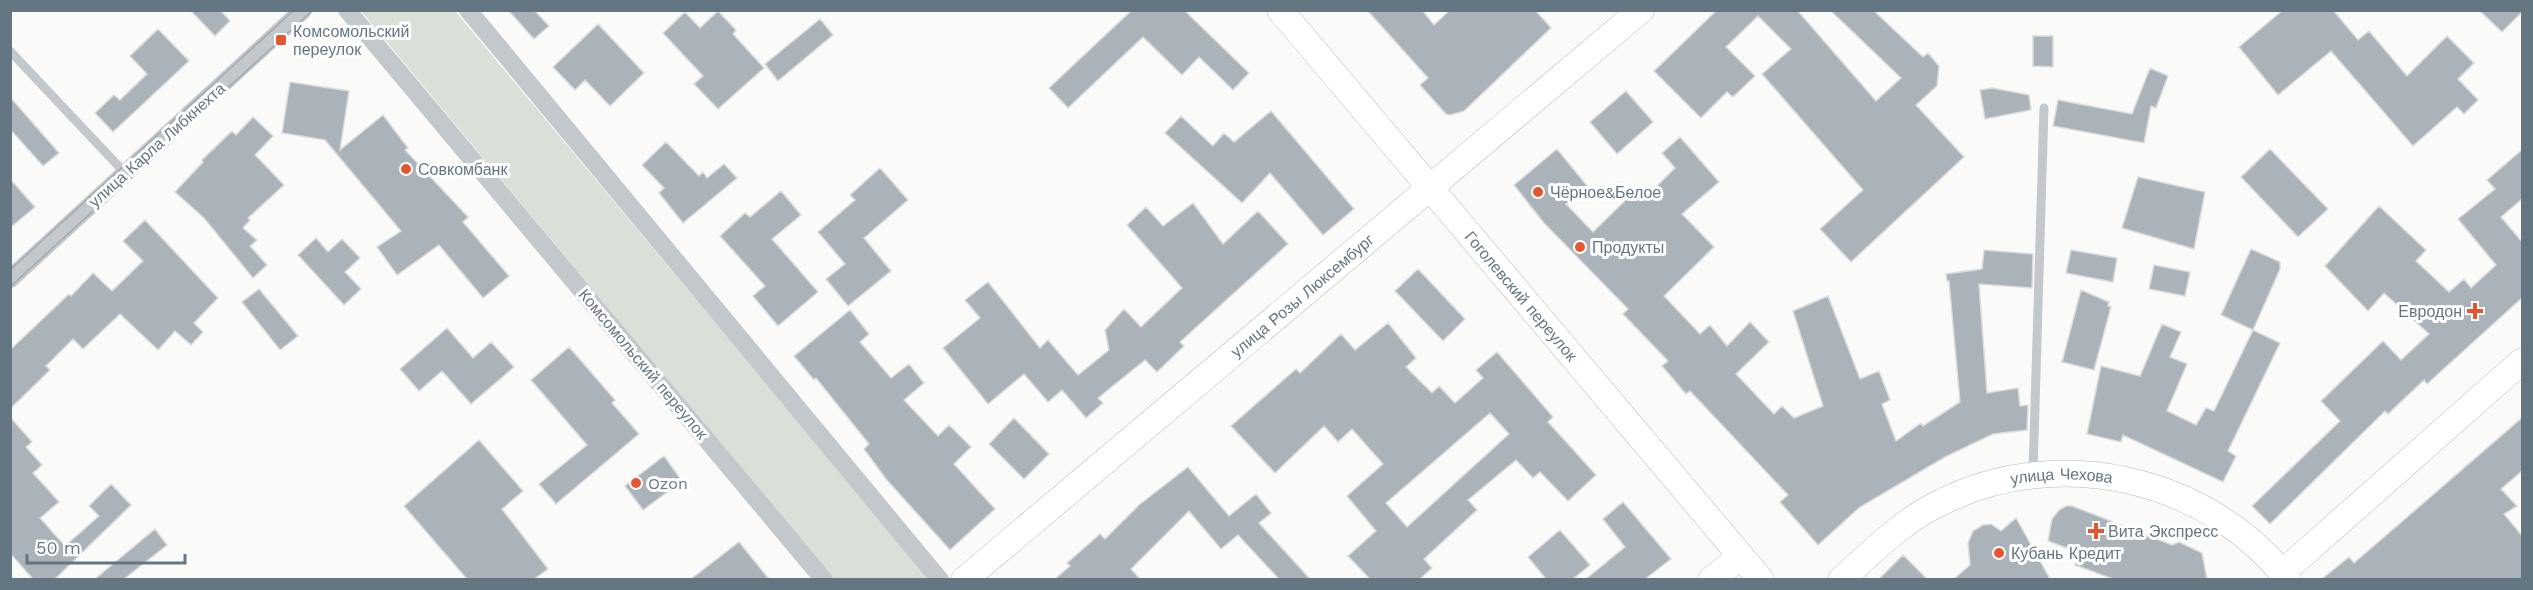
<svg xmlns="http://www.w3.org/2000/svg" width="2533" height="590" viewBox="0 0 2533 590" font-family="'Work Sans',sans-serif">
<rect width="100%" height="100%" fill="#fafaf8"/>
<path fill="#dadfd7" d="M 361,11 L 455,11 L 929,579 L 834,579 Z"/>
<path fill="#aab3b9" stroke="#dcdcda" stroke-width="1.5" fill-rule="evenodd" d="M 190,10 L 220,10 L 230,21 L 215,36 Z
M 508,10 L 534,10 L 549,26 L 534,39 Z
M 1132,10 L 1184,10 L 1249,73 L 1233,90 L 1199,57 L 1182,75 L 1143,37 L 1068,108 L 1049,88 Z
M 1367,10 L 1422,10 L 1434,25 L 1450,10 L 1535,10 L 1551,28 L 1464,111 L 1450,115 L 1446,114 L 1420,85 L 1428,78 Z
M 1717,10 L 1797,10 L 1876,101 L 1901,78 L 1830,10 L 1873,10 L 1923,57 L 1928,53 L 1939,66 L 1937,86 L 1916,105 L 1964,157 L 1851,262 L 1820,229 L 1863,190 L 1762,74 L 1791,49 L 1758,16 L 1726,47 L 1755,76 L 1733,97 L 1727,92 L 1701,118 L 1654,71 Z
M 2283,10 L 2333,10 L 2358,40 L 2369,31 L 2407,76 L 2447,36 L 2474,63 L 2458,79 L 2478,100 L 2464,114 L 2457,107 L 2413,146 L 2331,51 L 2278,95 L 2239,47 Z
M 2479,10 L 2523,10 L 2523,11 L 2502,32 Z
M 718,11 L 736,30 L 733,34 L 764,68 L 718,109 L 694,84 L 703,76 L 663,33 L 685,12 L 700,28 Z
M 820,19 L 833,35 L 778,81 L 765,64 Z
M 598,24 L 644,73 L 610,106 L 585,80 L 575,90 L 553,67 Z
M 158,29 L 189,61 L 113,132 L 95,113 L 114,95 L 120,100 L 147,74 L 130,56 Z
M 2033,36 L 2053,36 L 2053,67 L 2033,66 Z
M 2150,68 L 2168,76 L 2156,108 L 2151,106 L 2144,143 L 2053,126 L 2058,100 L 2132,114 Z
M 290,82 L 349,91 L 340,150 L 383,115 L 408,148 L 405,150 L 468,217 L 463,222 L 509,276 L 483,298 L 439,245 L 397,275 L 377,247 L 401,231 L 325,140 L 282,133 Z
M 1992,88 L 2029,95 L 2031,110 L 1985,119 L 1980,90 Z
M 1626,91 L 1653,122 L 1617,154 L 1590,122 Z
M 10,97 L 59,153 L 43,166 L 10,129 Z
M 1271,111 L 1354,209 L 1323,235 L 1270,173 L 1242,203 L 1165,133 L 1181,116 L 1213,146 L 1224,133 L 1234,142 Z
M 253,117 L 273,136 L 255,155 L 284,185 L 248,218 L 250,220 L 243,228 L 257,240 L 250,246 L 267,265 L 253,278 L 204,218 L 175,192 L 203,162 L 202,160 L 232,131 L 236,135 Z
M 1680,137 L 1719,182 L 1682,214 L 1714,247 L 1664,296 L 1700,334 L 1710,325 L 1727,346 L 1750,322 L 1769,342 L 1736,374 L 1774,414 L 1782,406 L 1794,418 L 1823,406 L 1793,311 L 1828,296 L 1860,379 L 1879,371 L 1890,400 L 1882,404 L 1896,441 L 1921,423 L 1923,426 L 1960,402 L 1949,281 L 1947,281 L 1946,274 L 1982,269 L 1984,250 L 2033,254 L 2032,288 L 1979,284 L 1987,393 L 2018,388 L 2020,406 L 2028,405 L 2027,430 L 1993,434 L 1945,457 L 1860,507 L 1818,545 L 1780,502 L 1788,495 L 1690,391 L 1686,394 L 1662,366 L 1668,361 L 1623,314 L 1628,309 L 1544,223 L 1514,185 L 1557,149 L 1588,187 L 1566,204 L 1593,232 L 1635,191 L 1644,199 L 1675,168 L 1662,153 Z
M 666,142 L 699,176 L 703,172 L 707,178 L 724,164 L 737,178 L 683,223 L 659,193 L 664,188 L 642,165 Z
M 2270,149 L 2328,209 L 2298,237 L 2241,177 Z
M 2523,149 L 2523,198 L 2501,217 L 2523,243 L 2523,297 L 2427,384 L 2424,380 L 2388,414 L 2385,411 L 2270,524 L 2252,506 L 2340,421 L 2321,401 L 2383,341 L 2401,360 L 2429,334 L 2384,293 L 2368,311 L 2325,266 L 2379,206 L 2426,250 L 2416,261 L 2449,292 L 2464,279 L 2471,288 L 2496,265 L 2458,219 L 2495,189 L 2487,180 Z
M 880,168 L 908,200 L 864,238 L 891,271 L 848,306 L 826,279 L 845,264 L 818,232 L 855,200 L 850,195 Z
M 2138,177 L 2205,192 L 2194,249 L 2122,228 Z
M 10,179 L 35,207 L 10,228 Z
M 781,191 L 801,215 L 772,239 L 818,292 L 778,326 L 753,296 L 765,286 L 720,236 L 745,213 L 750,217 Z
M 1193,203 L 1223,244 L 1258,211 L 1288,244 L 1180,342 L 1184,346 L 1157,372 L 1145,360 L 1098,398 L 1103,403 L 1086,418 L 1062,390 L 1048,402 L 1024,374 L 988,404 L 943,348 L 980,318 L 965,300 L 988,282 L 1040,348 L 1048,340 L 1078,375 L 1109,350 L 1105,330 L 1124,309 L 1141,327 L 1182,288 L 1127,225 L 1146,207 L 1163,226 Z
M 145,220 L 218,298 L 194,323 L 203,332 L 191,345 L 175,331 L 158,350 L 120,314 L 83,349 L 73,339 L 46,366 L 50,370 L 10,409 L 10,350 L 69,294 L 71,296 L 93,273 L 112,291 L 143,261 L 123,241 Z
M 316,238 L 328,252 L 342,239 L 360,258 L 345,272 L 361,289 L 344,305 L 298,255 Z
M 2251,249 L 2280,262 L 2280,269 L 2253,330 L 2221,315 Z
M 2071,250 L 2117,258 L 2113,282 L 2066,273 Z
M 2154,265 L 2190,272 L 2185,296 L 2149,289 Z
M 1418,269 L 1465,319 L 1443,341 L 1395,291 Z
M 259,289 L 298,336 L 280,350 L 242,302 Z
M 2081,290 L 2109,302 L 2108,306 L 2111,307 L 2094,370 L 2062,362 Z
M 850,310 L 869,334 L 860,342 L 891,378 L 909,364 L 924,383 L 904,400 L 938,436 L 949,425 L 971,447 L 954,464 L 995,509 L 950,550 L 886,479 L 864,449 L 869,444 L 816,378 L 814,380 L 794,356 Z
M 1388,323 L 1416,358 L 1406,367 L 1432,393 L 1439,386 L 1455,403 L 1483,378 L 1476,370 L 1497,352 L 1553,417 L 1548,422 L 1596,475 L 1568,501 L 1540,472 L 1533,478 L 1516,460 L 1468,500 L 1477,510 L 1424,559 L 1432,568 L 1420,579 L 1370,579 L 1348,556 L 1376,531 L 1347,496 L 1383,464 L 1352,429 L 1338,442 L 1324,426 L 1275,473 L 1231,426 L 1296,369 L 1300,373 L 1341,334 L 1355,350 ZM 1490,413 L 1509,434 L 1407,527 L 1386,503 Z
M 2162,324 L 2181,332 L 2170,357 L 2187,364 L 2167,411 L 2196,425 L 2206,408 L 2214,411 L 2253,330 L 2280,343 L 2228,451 L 2236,456 L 2223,482 L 2123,435 L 2121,442 L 2087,434 L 2101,366 L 2140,376 Z
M 447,328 L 473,358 L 491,342 L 514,367 L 471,404 L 442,371 L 419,391 L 400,369 Z
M 569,347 L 615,400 L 612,403 L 639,434 L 556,504 L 539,484 L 587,445 L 531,380 Z
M 10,417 L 32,442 L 26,447 L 42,465 L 33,473 L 59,502 L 40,518 L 65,546 L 99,516 L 89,506 L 111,484 L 131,505 L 55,579 L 33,579 L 10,553 Z
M 2523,417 L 2523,470 L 2501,489 L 2517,506 L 2504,514 L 2523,537 L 2523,579 L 2322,579 L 2349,557 L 2354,563 Z
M 1014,418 L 1049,454 L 1024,479 L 989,444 Z
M 479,440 L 523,491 L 502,509 L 548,569 L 534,579 L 467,579 L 404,506 Z
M 664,456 L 682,481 L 643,510 L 625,486 Z
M 1188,467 L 1229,516 L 1256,494 L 1271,513 L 1259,523 L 1310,579 L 1279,579 L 1238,535 L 1221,549 L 1189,511 L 1131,569 L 1140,579 L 1055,579 L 1070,566 L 1067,563 L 1100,534 L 1105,539 L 1139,505 Z
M 1623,502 L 1671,559 L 1645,579 L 1586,579 L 1625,547 L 1603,519 Z
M 2066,506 L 2072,506 L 2172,545 L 2179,542 L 2202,553 L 2207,579 L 2113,579 L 2075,565 L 2080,553 L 2048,541 L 2052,519 L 2059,510 Z
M 2016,518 L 2050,579 L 1954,579 L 1970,565 L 1968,543 L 1973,531 L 1983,525 L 1991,524 L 2001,531 Z
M 155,529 L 167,545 L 124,579 L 95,579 Z
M 1560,530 L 1590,565 L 1573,579 L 1546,579 L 1528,557 Z
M 739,542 L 769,579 L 691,579 Z
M 1903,555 L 1927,579 L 1879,579 Z"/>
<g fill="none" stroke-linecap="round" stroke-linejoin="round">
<defs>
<g id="secondary">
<path id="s1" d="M 1280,10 L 1761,580"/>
<path d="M 2282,573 L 2522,361"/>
<path id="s2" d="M 964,580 L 1641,10"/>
<path d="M 1711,580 L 1741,556"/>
<path id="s3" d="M 1841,580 C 1873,551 1903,520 1942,502 C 2058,444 2208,477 2288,580"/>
</g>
</defs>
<use href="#secondary" stroke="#b3babf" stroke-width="27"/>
<path stroke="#c3c8cc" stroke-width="9" d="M 10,51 L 125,173
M 2033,472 L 2044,108"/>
<path stroke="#c3c8cc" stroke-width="18" d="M 347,10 L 824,580
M 468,10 L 940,580
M 10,279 L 303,10"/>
<use href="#secondary" stroke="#fff" stroke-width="26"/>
<path stroke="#a2aab0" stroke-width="1.5" d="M 10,270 L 294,10
M 10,287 L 313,10"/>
</g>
<g fill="#e4572e" stroke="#fff" stroke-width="2">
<rect x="275" y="34" width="12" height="12" rx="3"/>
<circle cx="406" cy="169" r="6"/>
<circle cx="1538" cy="192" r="6"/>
<circle cx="1580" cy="247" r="6"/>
<path d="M2472 302h6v6h6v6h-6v6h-6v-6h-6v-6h6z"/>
<circle cx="636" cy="483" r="6"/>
<path d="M2093 522h6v6h6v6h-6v6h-6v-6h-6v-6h6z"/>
<circle cx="1999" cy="553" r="6"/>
</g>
<g text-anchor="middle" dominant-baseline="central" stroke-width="6" stroke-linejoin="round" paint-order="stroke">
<g font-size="16" fill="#657683" stroke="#fff" text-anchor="start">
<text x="293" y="31">Комсомольский<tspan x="293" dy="18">переулок</tspan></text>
<text x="418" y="169">Совкомбанк</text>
<text x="1550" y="192">Чёрное&amp;Белое</text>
<text x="1592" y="247">Продукты</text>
<text x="2462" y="311" text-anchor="end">Евродон</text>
<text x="648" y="483">Ozon</text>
<text x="2108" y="531">Вита Экспресс</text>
<text x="2011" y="553">Кубань Кредит</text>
</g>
<g font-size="16" fill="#657683" stroke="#fff">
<text transform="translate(157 145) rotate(-42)">улица Карла Либкнехта</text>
<text stroke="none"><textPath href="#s2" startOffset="442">улица Розы Люксембург</textPath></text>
<text stroke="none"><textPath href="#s1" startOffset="374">Гоголевский переулок</textPath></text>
<text transform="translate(643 364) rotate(50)">Комсомольский переулок</text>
<text stroke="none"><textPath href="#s3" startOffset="252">улица Чехова</textPath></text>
</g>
</g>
<rect width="2533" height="590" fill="none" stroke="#657683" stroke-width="24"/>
<path d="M27 554v9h158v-9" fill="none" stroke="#657683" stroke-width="3"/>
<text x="36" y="554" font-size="18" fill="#657683" stroke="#ffffff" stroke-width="4.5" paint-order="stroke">50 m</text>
</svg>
